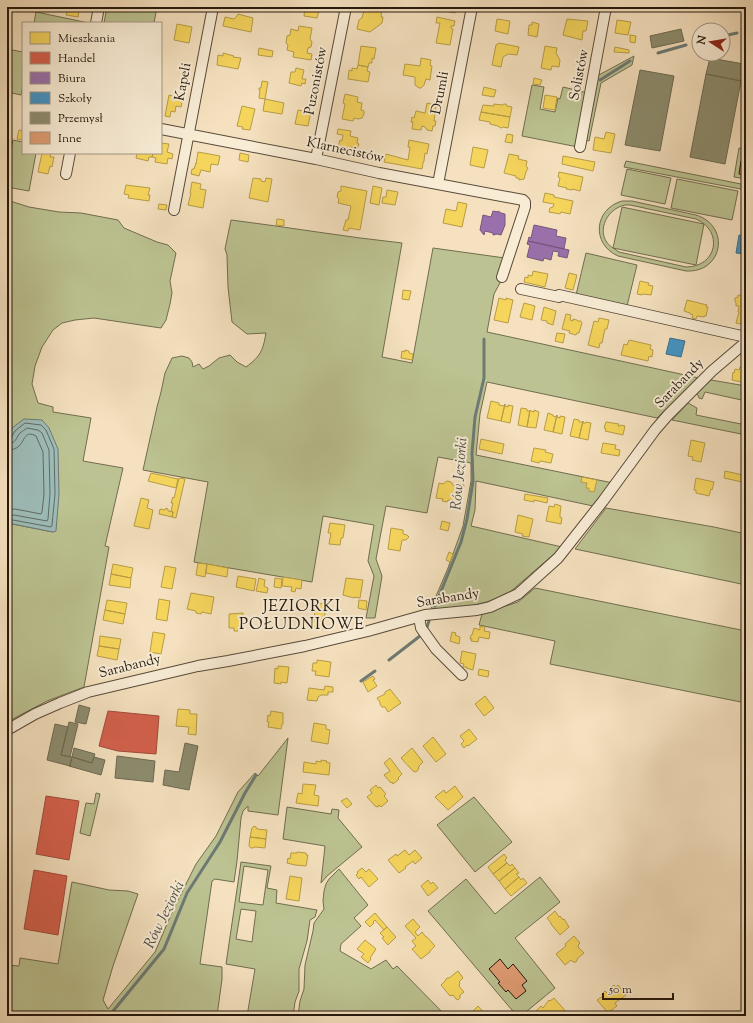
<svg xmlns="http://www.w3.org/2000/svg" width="753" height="1023" viewBox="0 0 753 1023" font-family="'Sorts Mill Goudy',serif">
<rect width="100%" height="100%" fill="#f5e1bf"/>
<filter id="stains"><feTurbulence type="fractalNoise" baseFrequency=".005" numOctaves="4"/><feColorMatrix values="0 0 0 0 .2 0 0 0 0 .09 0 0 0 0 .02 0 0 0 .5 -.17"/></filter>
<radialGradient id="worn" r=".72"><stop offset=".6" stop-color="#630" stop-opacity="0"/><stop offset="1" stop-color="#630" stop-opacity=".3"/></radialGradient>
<path fill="#bcc291" stroke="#706d50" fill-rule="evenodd" d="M 107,7 L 157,7 L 154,23 L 104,23 Z
M 36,12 L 89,23 L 34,23 Z
M 7,49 L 23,52 L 23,85 L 21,95 L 7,92 Z
M 634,56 L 632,65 L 601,83 L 589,141 L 585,140 L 597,76 Z
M 532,85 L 544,87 L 540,109 L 555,112 L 558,98 L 560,99 L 563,87 L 584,92 L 586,94 L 578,147 L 522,136 Z
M 13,140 L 23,142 L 23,153 L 36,153 L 29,191 L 7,187 L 7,167 Z
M 739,148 L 746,149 L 746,179 L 734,177 Z
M 626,161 L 746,185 L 746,190 L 624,167 Z
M 627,169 L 671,178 L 665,204 L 621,195 Z
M 677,179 L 738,191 L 732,220 L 671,208 Z
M 7,200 L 29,207 L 59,212 L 81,213 L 118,220 L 124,228 L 157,242 L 168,245 L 176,253 L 170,281 L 172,293 L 170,304 L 166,320 L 161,328 L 94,318 L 75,320 L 62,323 L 53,330 L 42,347 L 35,366 L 32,384 L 38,403 L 53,407 L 53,412 L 91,418 L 83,461 L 123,468 L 105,546 L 109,547 L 84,687 L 47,701 L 7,722 L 7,526 L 12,524 L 53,532 L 12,428 L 7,439 Z
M 622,201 L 632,201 L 696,215 C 731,226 723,273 686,271 L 618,256 C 591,244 594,209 622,201 ZM 625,205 L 630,205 L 696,219 C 724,231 717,267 686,267 L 619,252 L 613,248 L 696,265 L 704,224 L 622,207 L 613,248 C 594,236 605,209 625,205 Z
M 231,220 C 288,227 345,237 402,243 L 382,357 L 412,363 L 433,248 L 505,258 L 498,281 L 501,281 L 494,294 L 487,332 L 699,378 L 657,418 L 487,382 L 480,414 L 476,455 L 613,483 L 593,506 L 476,481 L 475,510 L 471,526 L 562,547 L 509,593 L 494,600 L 471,606 L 439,609 L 431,608 L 448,568 L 463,526 L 471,481 L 471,463 L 438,457 L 427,513 L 386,506 L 376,559 L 382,576 L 375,618 L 366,618 L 374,576 L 368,561 L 374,525 L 323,516 L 312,582 L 194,562 L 208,482 L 143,470 L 157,407 L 161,392 L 165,373 L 172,358 L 182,356 L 189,358 L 192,362 L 193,367 L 199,364 L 203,369 L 209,366 L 219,358 L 230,355 L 237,362 L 246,367 C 261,356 263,350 266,333 L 247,334 L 232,322 L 228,287 L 227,255 L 225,249 Z
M 586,253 L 637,265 L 627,306 L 576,295 Z
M 711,380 L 746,386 L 746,401 L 705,392 L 702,399 L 699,398 L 697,393 Z
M 688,403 L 697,408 L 696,415 L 746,425 L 746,435 L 672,420 Z
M 606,508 L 714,527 L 746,534 L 746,585 L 575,549 Z
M 535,588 L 746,631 L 746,703 L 550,664 L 555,641 L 479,625 L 482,614 L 518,602 Z
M 288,738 L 278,815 L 248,811 L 248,806 L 243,811 L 241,818 L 237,861 L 234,882 L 215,879 L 212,881 L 200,964 L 222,967 L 222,979 L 217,1016 L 174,1016 L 154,1013 L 153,1016 L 7,1016 L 7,965 L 19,966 L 20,958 L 58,964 L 72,882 L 109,890 L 128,891 L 138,894 L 113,966 L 103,1000 L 108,1009 L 155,952 L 173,910 L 196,864 L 216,836 L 238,792 L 255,773 L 258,776 Z
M 96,793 L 100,794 L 90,836 L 80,833 L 86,803 L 94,804 Z
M 474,797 L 512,842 L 475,872 L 437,825 Z
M 287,807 L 331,814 L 332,809 L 339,810 L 338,818 L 362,847 L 327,876 L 321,883 L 325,846 L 283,839 Z
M 241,862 L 271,866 L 267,888 L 277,890 L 276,903 L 317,910 L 315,917 L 310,920 L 307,941 L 299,969 L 299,991 L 295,1002 L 293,1016 L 247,1016 L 255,969 L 226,964 ZM 244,866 L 268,870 L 263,905 L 239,902 ZM 241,909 L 256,911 L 252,942 L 236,939 Z
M 339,869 L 368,905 L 354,918 L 361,926 L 341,944 L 340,951 L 371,969 L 386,960 L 393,969 L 397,966 L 446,1016 L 298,1016 L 300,1001 L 304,989 L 305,965 L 313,931 L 314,923 L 324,909 L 323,901 L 324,891 L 326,884 L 329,879 Z
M 540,877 L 560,902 L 515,938 L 555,988 L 521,1016 L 517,1016 L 428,911 L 466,879 L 495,914 Z"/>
<path fill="#9dbcb8" stroke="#6d7a74" d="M 24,419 L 42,420 L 49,428 L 58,449 L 59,494 L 56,531 L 53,532 L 13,524 L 7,526 L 7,439 L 12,428 Z"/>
<path fill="#f6d55c" stroke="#b79c45" d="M 64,7 L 82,7 L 81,11 L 79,11 L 78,17 L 66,15 L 67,12 L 63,11 Z
M 305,7 L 320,7 L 317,18 L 304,16 Z
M 365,7 L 382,7 L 381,17 L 383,17 L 382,23 L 370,32 L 357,29 L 359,20 L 362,18 Z
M 441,7 L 457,7 L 456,8 L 455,13 L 440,10 Z
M 238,14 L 253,18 L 251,32 L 223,26 L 225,17 L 234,19 L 237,16 Z
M 437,17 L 455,21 L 454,26 L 451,26 L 451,28 L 453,29 L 450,45 L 436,43 L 440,23 L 436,23 Z
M 497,19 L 510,21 L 508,34 L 495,31 Z
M 567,19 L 588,21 L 586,31 L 583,31 L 582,40 L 563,35 Z
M 617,20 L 631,22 L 628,35 L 615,33 Z
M 532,22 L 539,24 L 537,37 L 528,35 L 529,25 L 532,25 Z
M 177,24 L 192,27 L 189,43 L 174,40 Z
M 299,26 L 312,28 L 310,39 L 312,42 L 311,47 L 308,48 L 307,53 L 312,54 L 311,60 L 293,57 L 294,52 L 287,50 L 288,45 L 286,43 L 287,36 L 290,35 L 291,29 L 298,31 Z
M 630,35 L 636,36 L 635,43 L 630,42 Z
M 499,43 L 519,47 L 517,55 L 508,54 L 503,57 L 501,67 L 492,65 L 496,45 Z
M 361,46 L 376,48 L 374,59 L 372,58 L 372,63 L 369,63 L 368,67 L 358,65 Z
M 545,46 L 557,48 L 556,53 L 560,60 L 559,67 L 552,66 L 551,70 L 541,68 Z
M 615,47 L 629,50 L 629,53 L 614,52 Z
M 259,48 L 273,51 L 272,57 L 258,55 Z
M 223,53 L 234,56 L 233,57 L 241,58 L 238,69 L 217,65 L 218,55 L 223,56 Z
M 421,58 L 431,60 L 430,65 L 432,66 L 430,80 L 426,79 L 424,85 L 421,88 L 419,88 L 415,85 L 415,77 L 403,75 L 405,64 L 420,66 Z
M 358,65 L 368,67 L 367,71 L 370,72 L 368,82 L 348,79 L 349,70 L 352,71 L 352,68 L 357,69 Z
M 296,68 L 304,70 L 302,79 L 306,79 L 305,84 L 302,83 L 301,86 L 289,83 L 291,72 L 295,72 Z
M 534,78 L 542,80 L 540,85 L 533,84 Z
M 262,81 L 268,82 L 265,99 L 259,98 L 260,90 L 259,90 L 259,88 L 261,88 Z
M 484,87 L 496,90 L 494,97 L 482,95 Z
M 345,94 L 358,97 L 357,102 L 362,103 L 361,110 L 364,111 L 364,114 L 362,118 L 358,119 L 354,118 L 353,121 L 342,119 L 345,104 L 343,103 Z
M 169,95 L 183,98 L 181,107 L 176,106 L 175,112 L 171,111 L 170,117 L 165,116 Z
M 545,95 L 557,97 L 555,110 L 543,108 Z
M 265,99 L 284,103 L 282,114 L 263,111 Z
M 427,103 L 436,105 L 434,121 L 436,121 L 435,126 L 433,126 L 432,131 L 427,130 L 425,127 L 422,126 L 421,130 L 412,129 L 413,122 L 411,122 L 412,117 L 414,118 L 416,111 L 425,113 Z
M 494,104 L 502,105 L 504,104 L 506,104 L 507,106 L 512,107 L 510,117 L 481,112 L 483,105 L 494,106 Z
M 242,106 L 255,109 L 250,130 L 242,129 L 243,127 L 237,126 Z
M 298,110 L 311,112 L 308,126 L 295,124 Z
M 481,112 L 510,117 L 508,128 L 503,127 L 501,128 L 499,127 L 498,126 L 490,124 L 490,122 L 479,120 Z
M 338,129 L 351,131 L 350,136 L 358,138 L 357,143 L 359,144 L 358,147 L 356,148 L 350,147 L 349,153 L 337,151 L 340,140 L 342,141 L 343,135 L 337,134 Z
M 19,130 L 23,131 L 23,140 L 17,139 Z
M 606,132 L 615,134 L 611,153 L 593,150 L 595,137 L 604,139 Z
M 507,134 L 513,135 L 512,143 L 505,142 Z
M 409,140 L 429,144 L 427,154 L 425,153 L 424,161 L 423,163 L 422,169 L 384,162 L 386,154 L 408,160 L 410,147 L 408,147 Z
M 161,143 L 169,144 L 167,152 L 173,154 L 172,159 L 168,158 L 167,164 L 155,162 L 156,158 L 152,157 L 153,153 L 161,153 Z
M 473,147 L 488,150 L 484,168 L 470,165 Z
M 198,152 L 220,156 L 218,165 L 211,164 L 210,172 L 201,170 L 199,176 L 191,174 L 192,169 L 194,169 L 196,163 L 196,164 Z
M 42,153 L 51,153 L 50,157 L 54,157 L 52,167 L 50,166 L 48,174 L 38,172 Z
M 137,153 L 153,153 L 152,157 L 149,157 L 148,161 L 136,158 Z
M 240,153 L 249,155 L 248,162 L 239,160 Z
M 509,154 L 519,156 L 518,159 L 527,161 L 526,166 L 528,168 L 526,172 L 524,179 L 519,180 L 519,178 L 516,178 L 516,176 L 504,173 Z
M 563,156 L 595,162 L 593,171 L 562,164 Z
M 559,172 L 583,177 L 580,191 L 572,189 L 572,190 L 566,189 L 567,188 L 558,186 L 560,178 L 558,177 Z
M 253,178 L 261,179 L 261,181 L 265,182 L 266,178 L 272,179 L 268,202 L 249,198 Z
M 192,182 L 201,184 L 200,189 L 206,190 L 203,208 L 188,205 L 191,193 L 190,193 Z
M 126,185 L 150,188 L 148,195 L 150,195 L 149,201 L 128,198 L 129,195 L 124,194 Z
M 341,186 L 367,191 L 360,230 L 349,228 L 348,231 L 343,230 L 346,220 L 348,220 L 351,206 L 338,203 L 339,199 L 337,197 L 338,192 L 341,191 Z
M 373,186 L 382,188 L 379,205 L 370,203 Z
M 387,190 L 398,192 L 395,205 L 382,203 L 383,197 L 386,197 Z
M 545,193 L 554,195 L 554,197 L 573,201 L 570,214 L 561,212 L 560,214 L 549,212 L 550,208 L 553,207 L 554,204 L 543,202 Z
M 458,202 L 467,204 L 462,227 L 443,223 L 446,209 L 456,211 Z
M 159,204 L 167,205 L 166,210 L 158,209 Z
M 277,219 L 284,220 L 284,226 L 276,225 Z
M 533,271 L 548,274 L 545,287 L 524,282 L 525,277 L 528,278 L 528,275 L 532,276 Z
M 569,273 L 577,275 L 573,290 L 565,288 Z
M 640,281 L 649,283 L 648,285 L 653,286 L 651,295 L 642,294 L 642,295 L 637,294 Z
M 403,290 L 411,291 L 409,300 L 402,299 Z
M 738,295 L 746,296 L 746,325 L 736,323 L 739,312 L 738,312 L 739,306 L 736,306 L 736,303 L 735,301 L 735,298 L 738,297 Z
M 499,298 L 506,300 L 506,298 L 513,300 L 508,323 L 494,320 Z
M 687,300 L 707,305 L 706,307 L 708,307 L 706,316 L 704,316 L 704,317 L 697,316 L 696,319 L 692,318 L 693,315 L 690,314 L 690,313 L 684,311 Z
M 524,303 L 535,306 L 532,320 L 520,317 Z
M 544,307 L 556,311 L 553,325 L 547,323 L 547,321 L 541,320 Z
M 566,314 L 571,315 L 570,320 L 573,321 L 573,319 L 577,320 L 578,321 L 581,321 L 582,323 L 579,333 L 577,333 L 576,335 L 569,333 L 570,331 L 562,329 Z
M 599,318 L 609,320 L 607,329 L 605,329 L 602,343 L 600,343 L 599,348 L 588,345 L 594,321 L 598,322 Z
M 557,333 L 565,334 L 563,343 L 555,341 Z
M 629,340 L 651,345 L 650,349 L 653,350 L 652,357 L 649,356 L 648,361 L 621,355 L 624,344 L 627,345 Z
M 405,350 L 409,351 L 409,353 L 413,354 L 412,360 L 401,358 L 402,351 L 405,352 Z
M 740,367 L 743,368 L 743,370 L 746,370 L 746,383 L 732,380 L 733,372 L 734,373 L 735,369 L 739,370 Z
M 491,401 L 499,403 L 499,405 L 504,406 L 505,404 L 501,421 L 487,418 Z
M 505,404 L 505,406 L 508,407 L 508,405 L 513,406 L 510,423 L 501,421 Z
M 521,408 L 527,409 L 527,411 L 530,411 L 530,410 L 527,427 L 518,425 Z
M 530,410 L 531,411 L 534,412 L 534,410 L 539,412 L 536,428 L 527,427 Z
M 548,413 L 553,415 L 553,416 L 556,417 L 557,415 L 553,432 L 544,430 Z
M 557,415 L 557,417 L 560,418 L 560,416 L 565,417 L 562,434 L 553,432 Z
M 574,419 L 579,420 L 579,422 L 582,422 L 583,421 L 579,438 L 570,436 Z
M 583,421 L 583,423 L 586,423 L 586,422 L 591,423 L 588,440 L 579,438 Z
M 606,422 L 619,424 L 618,426 L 620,426 L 621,425 L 625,426 L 623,435 L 605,431 L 606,429 L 604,428 Z
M 481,439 L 504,444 L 502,454 L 479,449 Z
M 691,440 L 705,443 L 701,462 L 692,460 L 693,457 L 688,456 Z
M 603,443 L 616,445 L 615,449 L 620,450 L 619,456 L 601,453 Z
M 534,448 L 546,450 L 545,452 L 553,454 L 551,463 L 540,461 L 539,463 L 531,461 Z
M 725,471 L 743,475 L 742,482 L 724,478 Z
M 151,473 L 178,479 L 176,488 L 148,481 Z
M 582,477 L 597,480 L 594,492 L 589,491 L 589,488 L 586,488 L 587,483 L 581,482 Z
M 179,478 L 185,479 L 176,518 L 172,517 L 173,512 L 171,511 L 173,503 L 171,503 L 173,497 L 174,498 Z
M 696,478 L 714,482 L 712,490 L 711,489 L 709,496 L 696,493 L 696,490 L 694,490 Z
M 447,481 L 451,482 L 454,486 L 458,486 L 458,484 L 464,485 L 462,495 L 457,494 L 456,501 L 448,500 L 447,502 L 442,501 L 443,499 L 436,498 L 439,483 L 443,484 Z
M 525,494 L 548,498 L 547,503 L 534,500 L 534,502 L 524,500 Z
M 141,498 L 149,500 L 147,508 L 153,510 L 149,529 L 134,526 Z
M 555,504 L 561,506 L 560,514 L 560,517 L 562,518 L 561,524 L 546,521 L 549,506 L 554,507 Z
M 166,508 L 168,509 L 168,511 L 173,512 L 172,517 L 159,514 L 160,509 L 165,510 Z
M 518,515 L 533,519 L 529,537 L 522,536 L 523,534 L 515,532 Z
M 442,521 L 450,523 L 448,531 L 440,529 Z
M 330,523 L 345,525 L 343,538 L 341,538 L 340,545 L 329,544 L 331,533 L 328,533 Z
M 391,528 L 403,530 L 403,534 L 407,535 L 409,537 L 406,540 L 402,540 L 400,551 L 388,549 Z
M 449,552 L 453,554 L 450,562 L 446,560 Z
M 198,563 L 207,564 L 205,577 L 196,575 Z
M 113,564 L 133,568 L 131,578 L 111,574 Z
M 207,564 L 228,568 L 227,577 L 206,573 Z
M 165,566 L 176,568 L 172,589 L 161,587 Z
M 111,574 L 131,578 L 130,588 L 109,585 Z
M 238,576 L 256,579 L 254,591 L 236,587 Z
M 283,577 L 302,580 L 301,589 L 296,588 L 295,592 L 291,591 L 292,587 L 282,586 Z
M 259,578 L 265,580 L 264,586 L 268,588 L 267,593 L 256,591 Z
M 275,578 L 282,579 L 281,588 L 274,587 Z
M 346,578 L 363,580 L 360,598 L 354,597 L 354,598 L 343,595 Z
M 191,593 L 214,597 L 211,614 L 202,612 L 201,614 L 196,613 L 196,611 L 187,609 Z
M 159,599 L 170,601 L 167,621 L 156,619 Z
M 107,600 L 127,603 L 125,614 L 105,610 Z
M 359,600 L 367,601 L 366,610 L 358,608 Z
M 316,603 L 326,604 L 323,629 L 313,627 Z
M 105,610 L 125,614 L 123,624 L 103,620 Z
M 243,613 L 243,627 L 238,628 L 238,631 L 234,631 L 234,628 L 229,628 L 229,614 Z
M 480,626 L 485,627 L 484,631 L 490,632 L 489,639 L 479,637 L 478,642 L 471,641 L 472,639 L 470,639 L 471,635 L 472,635 L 474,628 L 480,630 Z
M 153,632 L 165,634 L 161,654 L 150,652 Z
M 452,632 L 456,633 L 455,635 L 460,637 L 459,644 L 450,641 Z
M 100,636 L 121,639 L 119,649 L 99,646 Z
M 99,646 L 119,649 L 117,660 L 97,656 Z
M 462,651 L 476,654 L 473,670 L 466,668 L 467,667 L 463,667 L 464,664 L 460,663 Z
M 317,660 L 331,662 L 329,677 L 315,675 L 316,671 L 312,671 L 313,663 L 317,663 Z
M 278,666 L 289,667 L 287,683 L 281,682 L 281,684 L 274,683 L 275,668 L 278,669 Z
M 479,669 L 489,671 L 488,677 L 478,675 Z
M 373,676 L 375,679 L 373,680 L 377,686 L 368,692 L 363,682 Z
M 325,686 L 333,687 L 333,692 L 328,692 L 328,695 L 321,695 L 318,697 L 317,701 L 307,700 L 309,688 L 324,690 Z
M 390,689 L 401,703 L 388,712 L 385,707 L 382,707 L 380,704 L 380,702 L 377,698 L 385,694 L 385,692 Z
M 485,696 L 494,708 L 484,716 L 475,704 Z
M 178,709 L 190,710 L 190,714 L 197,714 L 196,735 L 188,734 L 189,727 L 176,726 Z
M 271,711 L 283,713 L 283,724 L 282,724 L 281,729 L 268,727 L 269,722 L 267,722 L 268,715 L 270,716 Z
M 314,723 L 326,725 L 326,729 L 330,730 L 328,744 L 311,741 Z
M 469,729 L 477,739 L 468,746 L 467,745 L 464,748 L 461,744 L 464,741 L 460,736 Z
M 433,737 L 446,754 L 436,762 L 423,746 Z
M 412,748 L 423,762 L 419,766 L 418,770 L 416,772 L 413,771 L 401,758 Z
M 390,758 L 402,774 L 398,778 L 399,779 L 393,784 L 392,782 L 391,783 L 384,775 L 390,771 L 384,763 Z
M 321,760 L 327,761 L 326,762 L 330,763 L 329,775 L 303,772 L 304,762 L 316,764 L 316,761 L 321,762 Z
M 303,784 L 316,785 L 314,795 L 319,796 L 318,806 L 296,803 L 298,793 L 302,794 Z
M 376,785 L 378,788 L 380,787 L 386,794 L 384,796 L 388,801 L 381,807 L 379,805 L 378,807 L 375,806 L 367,797 L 372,793 L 370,790 Z
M 455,786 L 463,797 L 448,810 L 435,797 L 444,790 L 446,793 Z
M 347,798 L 352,804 L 347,808 L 341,801 Z
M 254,826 L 256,827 L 257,829 L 267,830 L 266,839 L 250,837 L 252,828 Z
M 250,837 L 266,839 L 265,848 L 255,847 L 253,848 L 251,848 L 249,846 Z
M 405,850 L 409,855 L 415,850 L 422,858 L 415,864 L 413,861 L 405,867 L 406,868 L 399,873 L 388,860 L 396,854 L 397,856 Z
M 297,852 L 306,853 L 306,855 L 308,855 L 306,866 L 295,865 L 287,863 L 288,858 L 290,859 L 291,853 L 297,853 Z
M 504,854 L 507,858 L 505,860 L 507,863 L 493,874 L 488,867 Z
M 507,863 L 510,866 L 512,864 L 515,868 L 499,881 L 493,874 Z
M 362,868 L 366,872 L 369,869 L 378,879 L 369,887 L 361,877 L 359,879 L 356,875 L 358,873 L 357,872 Z
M 515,868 L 519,873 L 516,874 L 519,877 L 505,889 L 499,881 Z
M 290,876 L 302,878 L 299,901 L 286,899 Z
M 519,877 L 521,880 L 523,878 L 527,883 L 511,896 L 505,889 Z
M 428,880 L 431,884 L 433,882 L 438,888 L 428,896 L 421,886 Z
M 555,911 L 559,917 L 560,916 L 563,920 L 564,919 L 569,927 L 560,935 L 551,924 L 551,923 L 547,918 Z
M 375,913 L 387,927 L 384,930 L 375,920 L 373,922 L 374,923 L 370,927 L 365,922 Z
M 413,919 L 420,927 L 415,932 L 418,936 L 422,932 L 426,937 L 427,937 L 435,946 L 430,951 L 430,952 L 421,959 L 412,949 L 416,946 L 412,941 L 416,938 L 405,926 Z
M 387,927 L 396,937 L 388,945 L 382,938 L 384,937 L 380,933 Z
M 574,936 L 580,943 L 579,944 L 578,947 L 584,953 L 578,958 L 576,962 L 573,962 L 571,960 L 565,965 L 556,954 L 566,946 L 565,944 Z
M 365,940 L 376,949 L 370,958 L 371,959 L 368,963 L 361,957 L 364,954 L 357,949 Z
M 458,971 L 463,978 L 459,982 L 460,983 L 459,986 L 464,992 L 460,995 L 460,998 L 458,1000 L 456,999 L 453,995 L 450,996 L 441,985 L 445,981 L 446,979 L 447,978 L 449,978 Z
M 614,985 L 616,987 L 618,985 L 626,995 L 615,1003 L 617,1006 L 608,1013 L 597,1000 L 603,996 L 602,994 L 605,991 L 608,994 L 611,991 L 609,989 Z
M 554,998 L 569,1015 L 568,1016 L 549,1016 L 547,1013 L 544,1016 L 535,1016 L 533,1014 L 541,1006 L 543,1008 L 549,1000 L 550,1001 Z
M 478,1006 L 484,1013 L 485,1012 L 488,1016 L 470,1016 L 469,1015 Z"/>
<path fill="#d6604d" stroke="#a14a3a" d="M 108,711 L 159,716 L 156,754 L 118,751 L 99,746 Z
M 46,796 L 79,801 L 69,860 L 36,854 Z
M 34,870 L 67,876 L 58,935 L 24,929 Z"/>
<path fill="#9970ab" stroke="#76567c" d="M 493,211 L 498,212 L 498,211 L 501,213 L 505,214 L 505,225 L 501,235 L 497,234 L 493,235 L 493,233 L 485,231 L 484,235 L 480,230 L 483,215 L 491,217 Z
M 534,225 L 557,230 L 556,236 L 566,238 L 564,249 L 528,241 L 529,237 L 531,238 Z
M 528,241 L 569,250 L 567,258 L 558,256 L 559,252 L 553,251 L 551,260 L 544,258 L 543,261 L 527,257 L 530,245 L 527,244 Z"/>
<path fill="#4393c3" stroke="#3a6e8d" d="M 739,235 L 746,236 L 746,254 L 736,253 Z
M 670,338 L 685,341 L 681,357 L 666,354 Z"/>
<path fill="#8c8c6e" stroke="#6d6951" d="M 681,29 L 684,41 L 652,48 L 650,36 Z
M 710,58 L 744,64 L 741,81 L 706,74 Z
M 640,70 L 674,76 L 660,151 L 625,145 Z
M 706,74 L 741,81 L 725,164 L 690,157 Z
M 79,705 L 90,708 L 86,724 L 75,722 Z
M 69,722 L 78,724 L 70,757 L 61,755 Z
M 55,724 L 68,727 L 61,755 L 72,757 L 70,766 L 47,760 Z
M 185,743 L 198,746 L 189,790 L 163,785 L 165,770 L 179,772 Z
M 74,748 L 95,754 L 92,763 L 72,757 Z
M 117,756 L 155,761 L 153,782 L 115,778 Z
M 72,757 L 92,763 L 94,757 L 105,760 L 101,775 L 69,766 L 70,766 Z"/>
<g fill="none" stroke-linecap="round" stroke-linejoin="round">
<path stroke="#606a63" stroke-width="1" d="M 7,439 L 11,438 L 15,431 L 25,423 L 41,425 L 46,430 L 54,449 L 55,494 L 52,525 L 51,527 L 13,520 L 7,522
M 7,444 C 17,443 15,439 20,433 C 21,432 26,429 27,428 L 38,430 L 42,433 L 49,450 L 50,494 L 48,519 L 47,521 L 14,515 L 7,516
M 7,450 C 12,450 16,449 19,446 C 25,440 25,430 36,436 L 43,452 L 44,494 L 42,512 L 41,514 L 15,509 L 7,510"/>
<path stroke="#6d7a74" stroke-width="3" d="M 723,36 L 737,33
M 658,53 L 686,45
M 600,80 L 630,61
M 435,606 L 461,542 L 467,519 L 473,481 L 472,453 L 475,417 L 484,378 L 484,339
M 426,630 L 429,621
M 389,660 L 420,636
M 361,681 L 375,671
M 109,1016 L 164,949 L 187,893 L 220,842 L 245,793 L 256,775"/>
</g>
<path fill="#df9c72" stroke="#24180e" d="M 741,161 L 746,162 L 746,175 L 739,174 Z
M 500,959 L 508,969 L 513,964 L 527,981 L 522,985 L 526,991 L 516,999 L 508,990 L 506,992 L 498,983 L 500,982 L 489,969 Z"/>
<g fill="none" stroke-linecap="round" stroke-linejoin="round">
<defs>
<path id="minor" d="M 96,23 L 99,7
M 161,129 L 316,159 L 379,173 L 523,200 L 525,202 L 525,207 L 502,277
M 580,147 L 606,7
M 316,159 L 346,7
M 66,174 L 70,153
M 438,184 L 472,7
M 174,210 L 213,7
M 521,289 L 559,297 L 559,295 L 746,337
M 419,617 L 421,628 L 436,649 L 462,675
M 7,730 L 35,714 L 60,703 L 88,692 L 198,666 L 228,661 L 305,646 L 368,631 L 425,615 L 477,610 L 490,607 L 518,594 L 558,558 L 603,501 L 655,430 L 668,415 L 712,371 L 746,342"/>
</defs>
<use href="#minor" stroke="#584a3a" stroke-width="12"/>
<use href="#minor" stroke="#f8ecd5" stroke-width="10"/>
</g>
<g text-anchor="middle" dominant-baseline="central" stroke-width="4" stroke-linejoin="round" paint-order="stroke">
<g font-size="14" fill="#24180e" stroke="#f8ecd5">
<text transform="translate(580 75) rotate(-79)">Solistów</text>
<text transform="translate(317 81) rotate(-79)">Puzonistów</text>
<text transform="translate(184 82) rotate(-79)">Kapeli</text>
<text transform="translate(441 93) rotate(-79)">Drumli</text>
<text transform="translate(345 151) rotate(12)">Klarnecistów</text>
<text transform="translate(680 384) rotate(-46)">Sarabandy</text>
<text transform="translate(448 599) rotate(-9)">Sarabandy</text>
<text transform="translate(130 667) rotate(-14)">Sarabandy</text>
</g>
<g font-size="15" font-style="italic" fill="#4e514a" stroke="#f8ecd5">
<text transform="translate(460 474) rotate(-85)">Rów Jeziorki</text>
<text transform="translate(165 915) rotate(-64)">Rów Jeziorki</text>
</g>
<g font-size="16" letter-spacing="1" fill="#24180e" stroke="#f8ecd5">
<text x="302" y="607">JEZIORKI<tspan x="302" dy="18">POŁUDNIOWE</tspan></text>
</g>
</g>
<rect width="753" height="1023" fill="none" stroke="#f5e1bf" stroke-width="24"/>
<rect x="8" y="8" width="737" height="1007" fill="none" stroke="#24180e" stroke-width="2"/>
<rect x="12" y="12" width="729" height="999" fill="none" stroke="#24180e"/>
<rect x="22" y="22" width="140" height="132" fill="#f8ecd5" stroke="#a39785"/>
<rect x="30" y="32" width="20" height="12" fill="#f6d55c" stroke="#a39785"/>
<text x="58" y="42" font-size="12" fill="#24180e">Mieszkania</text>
<rect x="30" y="52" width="20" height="12" fill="#d6604d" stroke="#a39785"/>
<text x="58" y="62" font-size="12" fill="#24180e">Handel</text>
<rect x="30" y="72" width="20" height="12" fill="#9970ab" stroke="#a39785"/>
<text x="58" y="82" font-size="12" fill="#24180e">Biura</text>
<rect x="30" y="92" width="20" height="12" fill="#4393c3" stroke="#a39785"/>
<text x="58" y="102" font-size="12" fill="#24180e">Szkoły</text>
<rect x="30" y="112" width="20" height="12" fill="#8c8c6e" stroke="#a39785"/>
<text x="58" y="122" font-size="12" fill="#24180e">Przemysł</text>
<rect x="30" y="132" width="20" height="12" fill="#df9c72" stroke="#a39785"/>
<text x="58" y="142" font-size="12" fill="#24180e">Inne</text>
<g transform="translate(711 42) rotate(282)"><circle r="19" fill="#f8ecd5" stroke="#a39785"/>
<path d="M0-3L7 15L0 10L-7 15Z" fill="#8f2418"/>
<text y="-6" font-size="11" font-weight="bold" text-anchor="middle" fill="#24180e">N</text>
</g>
<path d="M603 993v6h70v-6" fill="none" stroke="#24180e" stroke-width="2"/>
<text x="609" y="993" font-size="12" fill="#24180e" stroke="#f8ecd5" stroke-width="3" paint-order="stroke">50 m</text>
<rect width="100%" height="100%" filter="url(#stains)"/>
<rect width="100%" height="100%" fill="url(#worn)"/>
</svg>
